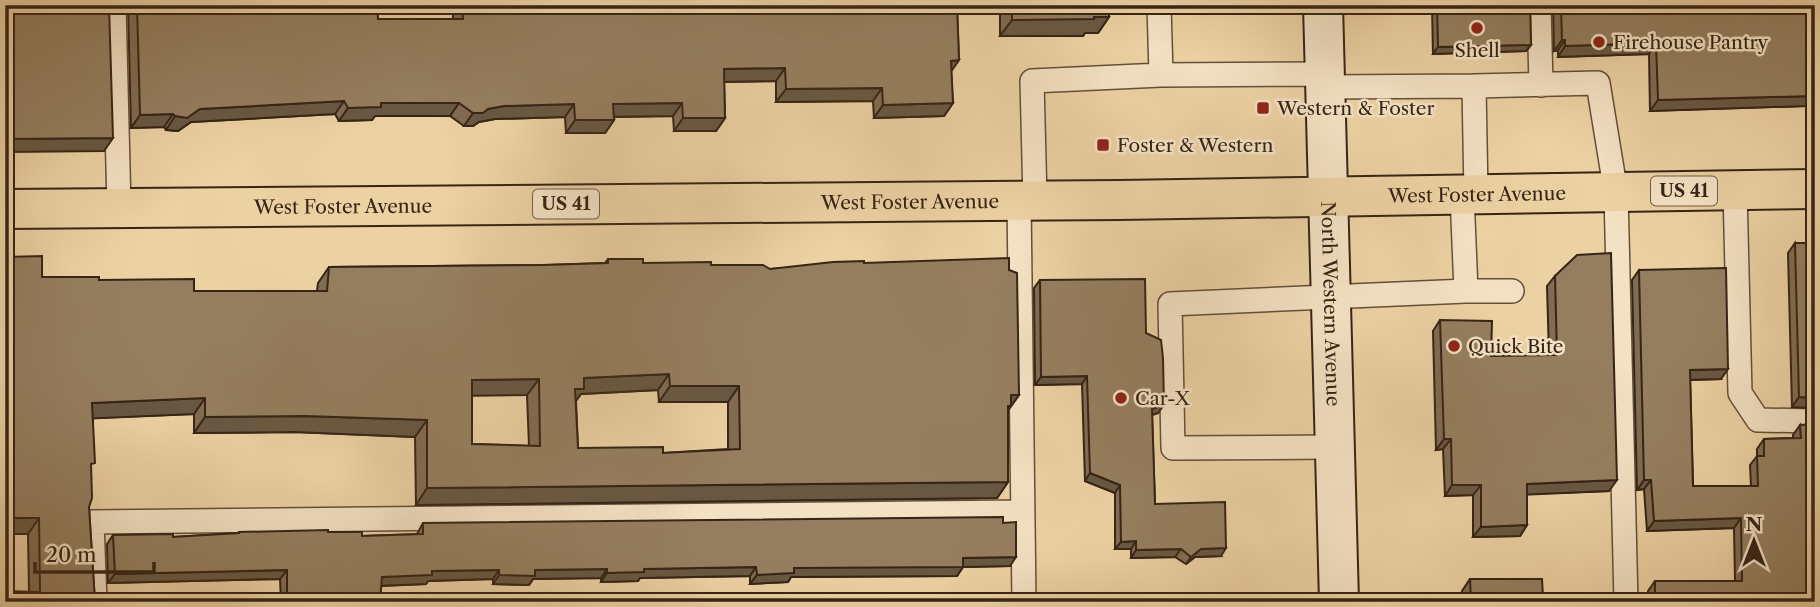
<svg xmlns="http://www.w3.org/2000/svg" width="1820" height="607" viewBox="0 0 1820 607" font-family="'Libre Caslon Text',serif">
<rect width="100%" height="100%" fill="#ecd1a3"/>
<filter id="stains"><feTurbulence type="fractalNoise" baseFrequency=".00286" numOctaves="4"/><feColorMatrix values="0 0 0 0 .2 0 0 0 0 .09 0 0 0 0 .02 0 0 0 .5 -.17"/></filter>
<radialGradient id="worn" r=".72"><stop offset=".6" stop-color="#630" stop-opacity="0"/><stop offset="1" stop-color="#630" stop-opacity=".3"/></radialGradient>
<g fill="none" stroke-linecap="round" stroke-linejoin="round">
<defs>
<path id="service" d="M 114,5 L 119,208
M 1159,5 L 1161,75
M 1539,5 L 1541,85
M 1325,87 L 1474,86
M 1735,190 L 1740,393 L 1758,420 L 1815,421
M 1462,195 L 1466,291
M 1476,195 L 1474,86 L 1598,83 L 1616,193 L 1626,602
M 1019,200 L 1024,602
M 1035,200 L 1032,81 L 1161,75 L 1325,74
M 1335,447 L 1173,448 L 1170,304 L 1466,291 L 1512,291
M 95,602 L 92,522 L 1022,512"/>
<g id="secondary">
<path id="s1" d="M 1323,5 L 1339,602"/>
</g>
<g id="primary">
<path id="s2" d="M 5,209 L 1120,200 L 1815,189"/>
</g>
</defs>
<use href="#service" stroke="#644f39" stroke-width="26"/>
<use href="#secondary" stroke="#362416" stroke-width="42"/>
<use href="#primary" stroke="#362416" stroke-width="42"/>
<use href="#service" stroke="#f3e1c3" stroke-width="23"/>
<use href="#secondary" stroke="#f3e1c3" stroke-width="38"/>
<use href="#primary" stroke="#ecd1a3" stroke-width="38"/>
</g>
<path fill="#806c52" stroke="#362416" stroke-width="2" fill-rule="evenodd" d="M 128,5 L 377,5 L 378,19 L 453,19 L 453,5 L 957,5 L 959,60 L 951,71 L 953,103 L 944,116 L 874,118 L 873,101 L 776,102 L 776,81 L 724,82 L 725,118 L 716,131 L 674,131 L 673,116 L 614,117 L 614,120 L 605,133 L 566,133 L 565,117 L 495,119 L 479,122 L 473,126 L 464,126 L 450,116 L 375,116 L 372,120 L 339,121 L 335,114 L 191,122 L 178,131 L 166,130 L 164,127 L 131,128 Z
M 1000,5 L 1109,5 L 1109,17 L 1098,33 L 1085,33 L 1083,36 L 1000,36 Z
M 1432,5 L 1530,5 L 1531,45 L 1526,51 L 1433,54 Z
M 1553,5 L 1803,5 L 1806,106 L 1650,111 L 1649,54 L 1558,57 L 1558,50 L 1554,51 Z
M 1795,243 L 1815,408 L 1792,407 L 1788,253 Z
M 608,259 L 643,263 L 711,265 L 770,269 L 864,263 L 1009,270 L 1019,395 L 1008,410 L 1008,482 L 997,498 L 416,505 L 415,437 L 294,432 L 194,433 L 194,414 L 93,418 L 89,507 L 95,602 L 29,592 L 28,534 L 42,277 L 99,280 L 194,291 L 317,291 L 318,283 L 329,267 L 544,265 L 605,263 ZM 658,390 L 659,402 L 728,402 L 728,449 L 663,453 L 578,448 L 576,401 L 581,394 ZM 472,395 L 527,395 L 529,446 L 472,444 Z
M 1639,270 L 1721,379 L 1690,380 L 1693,486 L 1751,486 L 1750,465 L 1757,456 L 1757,449 L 1764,439 L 1793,438 L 1793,435 L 1800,425 L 1815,602 L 1648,602 L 1648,591 L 1655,581 L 1735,581 L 1734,528 L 1647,531 L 1644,489 L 1637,490 L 1632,280 Z
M 1555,276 L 1609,491 L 1527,494 L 1527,525 L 1520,536 L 1473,537 L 1473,495 L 1445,496 L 1443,449 L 1436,450 L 1433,331 L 1440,320 L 1491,356 L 1549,355 L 1547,286 Z
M 1040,280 L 1146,333 L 1158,413 L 1152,415 L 1155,504 L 1221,556 L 1195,557 L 1186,564 L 1175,557 L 1131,558 L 1131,549 L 1115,549 L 1115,493 L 1085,481 L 1082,384 L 1035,385 L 1034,288 Z
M 423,523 L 1003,523 L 1010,566 L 963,567 L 957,576 L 791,577 L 788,582 L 750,584 L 750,576 L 640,578 L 638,581 L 601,582 L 601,578 L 533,579 L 529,585 L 493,584 L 493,579 L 428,581 L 426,584 L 381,586 L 380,602 L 281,602 L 280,579 L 108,583 L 107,544 L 113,535 L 173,537 L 238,533 L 239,532 L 328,532 L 362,536 L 417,534 Z
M 1470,579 L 1543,597 L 1566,602 L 1439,602 L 1439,601 L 1462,600 L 1462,591 Z"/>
<path fill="#685842" stroke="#362416" stroke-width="2" d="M 1094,17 L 1109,17 L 1098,33 L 1085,33 L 1083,36 L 1000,36 L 1012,20 Z
M 1562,40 L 1565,40 L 1558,50 L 1554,51 Z
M 1656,43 L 1649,54 L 1558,57 L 1565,46 Z
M 1531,45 L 1526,51 L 1433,54 L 1438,47 Z
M 959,60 L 950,73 L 951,61 Z
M 785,68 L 776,81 L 715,82 L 724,69 Z
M 882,88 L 873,101 L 776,102 L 786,89 Z
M 1813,96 L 1806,106 L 1650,111 L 1658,100 Z
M 344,101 L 335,114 L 191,122 L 178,131 L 166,130 L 175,116 L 200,109 Z
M 381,103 L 459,103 L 450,116 L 375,116 L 372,120 L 339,121 L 348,108 Z
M 682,103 L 673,116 L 604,117 L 613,104 Z
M 953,103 L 944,116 L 874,118 L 883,105 Z
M 574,104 L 565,117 L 495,119 L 479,122 L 473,126 L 464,126 L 473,113 L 488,109 L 504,106 Z
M 173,114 L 164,127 L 131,128 L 140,115 Z
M 683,118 L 725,118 L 716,131 L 674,131 Z
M 575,120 L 614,120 L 605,133 L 566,133 Z
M 113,138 L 104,151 L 5,152 L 5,139 Z
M 1728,369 L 1721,379 L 1683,380 L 1690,370 Z
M 669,374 L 658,390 L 581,394 L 573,405 L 564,405 L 584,378 Z
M 1087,376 L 1082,384 L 1035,385 L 1041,377 Z
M 539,379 L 527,395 L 461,396 L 472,380 Z
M 670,386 L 739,386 L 728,402 L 659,402 Z
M 1011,395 L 1019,395 L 1000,422 Z
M 1799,397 L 1815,398 L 1815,408 L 1792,407 Z
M 205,398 L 194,414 L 81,419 L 92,403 Z
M 1164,405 L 1158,413 L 1146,417 L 1152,409 Z
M 305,416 L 427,420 L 415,437 L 294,432 L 194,433 L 205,417 Z
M 1444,439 L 1451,439 L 1443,449 L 1436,450 Z
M 1090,473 L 1120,485 L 1115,493 L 1085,481 Z
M 1617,480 L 1609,491 L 1520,495 L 1527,484 Z
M 1644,480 L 1651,480 L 1644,489 L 1637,490 Z
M 1008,482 L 997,498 L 416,505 L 427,488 Z
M 1452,485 L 1481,485 L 1473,495 L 1445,496 Z
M 5,518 L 39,518 L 28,534 L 5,534 Z
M 1741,518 L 1734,528 L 1647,531 L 1654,521 Z
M 1527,525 L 1520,536 L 1473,537 L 1481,527 Z
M 1136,541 L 1131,549 L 1115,549 L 1121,542 Z
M 1226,548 L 1221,556 L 1195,557 L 1186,564 L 1191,557 L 1201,549 Z
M 1181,549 L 1175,557 L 1131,558 L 1136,550 Z
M 1016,557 L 1010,566 L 963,567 L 957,576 L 791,577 L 788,582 L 750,584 L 757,575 L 794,568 L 963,558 Z
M 756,567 L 750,576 L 640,578 L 638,581 L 601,582 L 607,573 L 644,569 Z
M 607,569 L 601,578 L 533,579 L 529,585 L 493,584 L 499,575 L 535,570 Z
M 287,570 L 280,579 L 108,583 L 115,574 Z
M 499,570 L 493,579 L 428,581 L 426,584 L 375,586 L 382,577 L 432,571 Z"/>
<path fill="#957e5f" stroke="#362416" stroke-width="2" fill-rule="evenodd" d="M 5,5 L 109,5 L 113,138 L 5,139 Z
M 137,5 L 377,5 L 378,19 L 463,19 L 462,5 L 957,5 L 959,60 L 951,61 L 953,103 L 883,105 L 882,88 L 786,89 L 785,68 L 724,69 L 725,118 L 683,118 L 682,103 L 613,104 L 614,120 L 575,120 L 574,104 L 504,106 L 488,109 L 483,113 L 473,113 L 459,103 L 381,103 L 381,107 L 348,108 L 344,101 L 200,109 L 187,118 L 175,116 L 173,114 L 140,115 Z
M 1012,5 L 1109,5 L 1109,17 L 1094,17 L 1094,19 L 1012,20 Z
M 1437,5 L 1530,5 L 1531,45 L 1438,47 Z
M 1561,5 L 1803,5 L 1803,10 L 1812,9 L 1813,96 L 1658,100 L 1656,43 L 1565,46 L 1565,40 L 1562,40 Z
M 1795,243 L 1815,243 L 1815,398 L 1799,397 Z
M 1611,253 L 1617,480 L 1527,484 L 1527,525 L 1481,527 L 1481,485 L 1452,485 L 1451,439 L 1444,439 L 1440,320 L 1492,321 L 1491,356 L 1557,355 L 1555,276 L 1577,255 Z
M 42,256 L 42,277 L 99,277 L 99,280 L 194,279 L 194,291 L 327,291 L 329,267 L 544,265 L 608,263 L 608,259 L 643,259 L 643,263 L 711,262 L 711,265 L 763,265 L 770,269 L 833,262 L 864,261 L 864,263 L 1009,258 L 1009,270 L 1017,273 L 1019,395 L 1011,395 L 1011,406 L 1008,406 L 1008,482 L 427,488 L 427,420 L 305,416 L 205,417 L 205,398 L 92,403 L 95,463 L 91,464 L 92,498 L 89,507 L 95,602 L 5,602 L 5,591 L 40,592 L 39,518 L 5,518 L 5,257 ZM 669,374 L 670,386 L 739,386 L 740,449 L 663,453 L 663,447 L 578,448 L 575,389 L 584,389 L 584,378 ZM 539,379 L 540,446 L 472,444 L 472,380 Z
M 1726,268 L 1728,369 L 1690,370 L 1693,486 L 1758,486 L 1757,456 L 1764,456 L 1764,439 L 1801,438 L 1800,425 L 1815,424 L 1815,602 L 1655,602 L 1655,581 L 1742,581 L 1741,518 L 1654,521 L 1651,480 L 1644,480 L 1639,270 Z
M 1145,279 L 1146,333 L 1161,340 L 1163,358 L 1164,405 L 1152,409 L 1155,504 L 1225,502 L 1226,548 L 1201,549 L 1191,557 L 1181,549 L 1136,550 L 1136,541 L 1121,542 L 1120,485 L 1090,473 L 1087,376 L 1041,377 L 1040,280 Z
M 1003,517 L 1003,523 L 1016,522 L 1016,557 L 963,558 L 963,567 L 794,568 L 794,573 L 757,575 L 756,567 L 644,569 L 644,572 L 607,573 L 607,569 L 535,570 L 535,576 L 499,575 L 499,570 L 432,571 L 432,575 L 382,577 L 380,602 L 287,602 L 287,570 L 115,574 L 113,535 L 173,534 L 173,537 L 239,533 L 239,532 L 328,530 L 328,532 L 362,532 L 362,536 L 423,534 L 423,523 Z
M 1470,579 L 1542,579 L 1543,597 L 1566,597 L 1566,602 L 1439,602 L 1439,601 L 1471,600 Z"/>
<g fill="#8f2418" stroke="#f3e1c3" stroke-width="2.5">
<circle cx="1477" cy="28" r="7"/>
<circle cx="1599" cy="42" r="7"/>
<rect x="1256" y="101" width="14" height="14" rx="3.5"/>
<rect x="1096" y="138" width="14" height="14" rx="3.5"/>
<circle cx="1454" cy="346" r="7"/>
<circle cx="1121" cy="398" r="7"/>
</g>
<g text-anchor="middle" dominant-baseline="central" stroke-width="5" stroke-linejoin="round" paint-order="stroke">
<g fill="#f3e1c3" stroke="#6f5d4a" stroke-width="2">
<rect x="1651" y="176.5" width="66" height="29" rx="5"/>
<rect x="533" y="189.5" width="66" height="29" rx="5"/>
</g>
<g font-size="18" font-weight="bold" fill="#362416">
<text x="1684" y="191">US 41</text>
<text x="566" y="204">US 41</text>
</g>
<g font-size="19" fill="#362416" stroke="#f3e1c3" text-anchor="start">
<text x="1613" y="42">Firehouse Pantry</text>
<text x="1477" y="50" text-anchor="middle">Shell</text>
<text x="1277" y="108">Western &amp; Foster</text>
<text x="1117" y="145">Foster &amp; Western</text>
<text x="1468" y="346">Quick Bite</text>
<text x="1135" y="398">Car-X</text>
</g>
<g font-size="19" fill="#362416" stroke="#f3e1c3">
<text stroke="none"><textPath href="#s2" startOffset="1472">West Foster Avenue</textPath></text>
<text stroke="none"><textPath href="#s2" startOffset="905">West Foster Avenue</textPath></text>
<text stroke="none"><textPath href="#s2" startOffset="338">West Foster Avenue</textPath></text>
<text stroke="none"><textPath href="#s1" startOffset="299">North Western Avenue</textPath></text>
</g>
</g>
<rect width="1820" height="607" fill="none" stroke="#ecd1a3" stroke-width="28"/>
<rect x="7" y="7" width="1806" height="593" fill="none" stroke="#362416" stroke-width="3.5"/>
<rect x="14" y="14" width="1792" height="579" fill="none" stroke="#362416" stroke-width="2"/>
<g transform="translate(1754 541)" stroke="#f3e1c3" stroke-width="5" paint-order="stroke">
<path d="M0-5L12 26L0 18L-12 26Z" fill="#362416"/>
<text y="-10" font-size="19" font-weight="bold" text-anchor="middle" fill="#362416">N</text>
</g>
<path d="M35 562v10h119v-10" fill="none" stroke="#362416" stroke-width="3.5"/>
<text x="46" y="562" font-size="21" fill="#362416" stroke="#f3e1c3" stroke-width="5" paint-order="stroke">20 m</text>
<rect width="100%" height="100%" filter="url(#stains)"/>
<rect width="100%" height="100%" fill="url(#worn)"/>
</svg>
